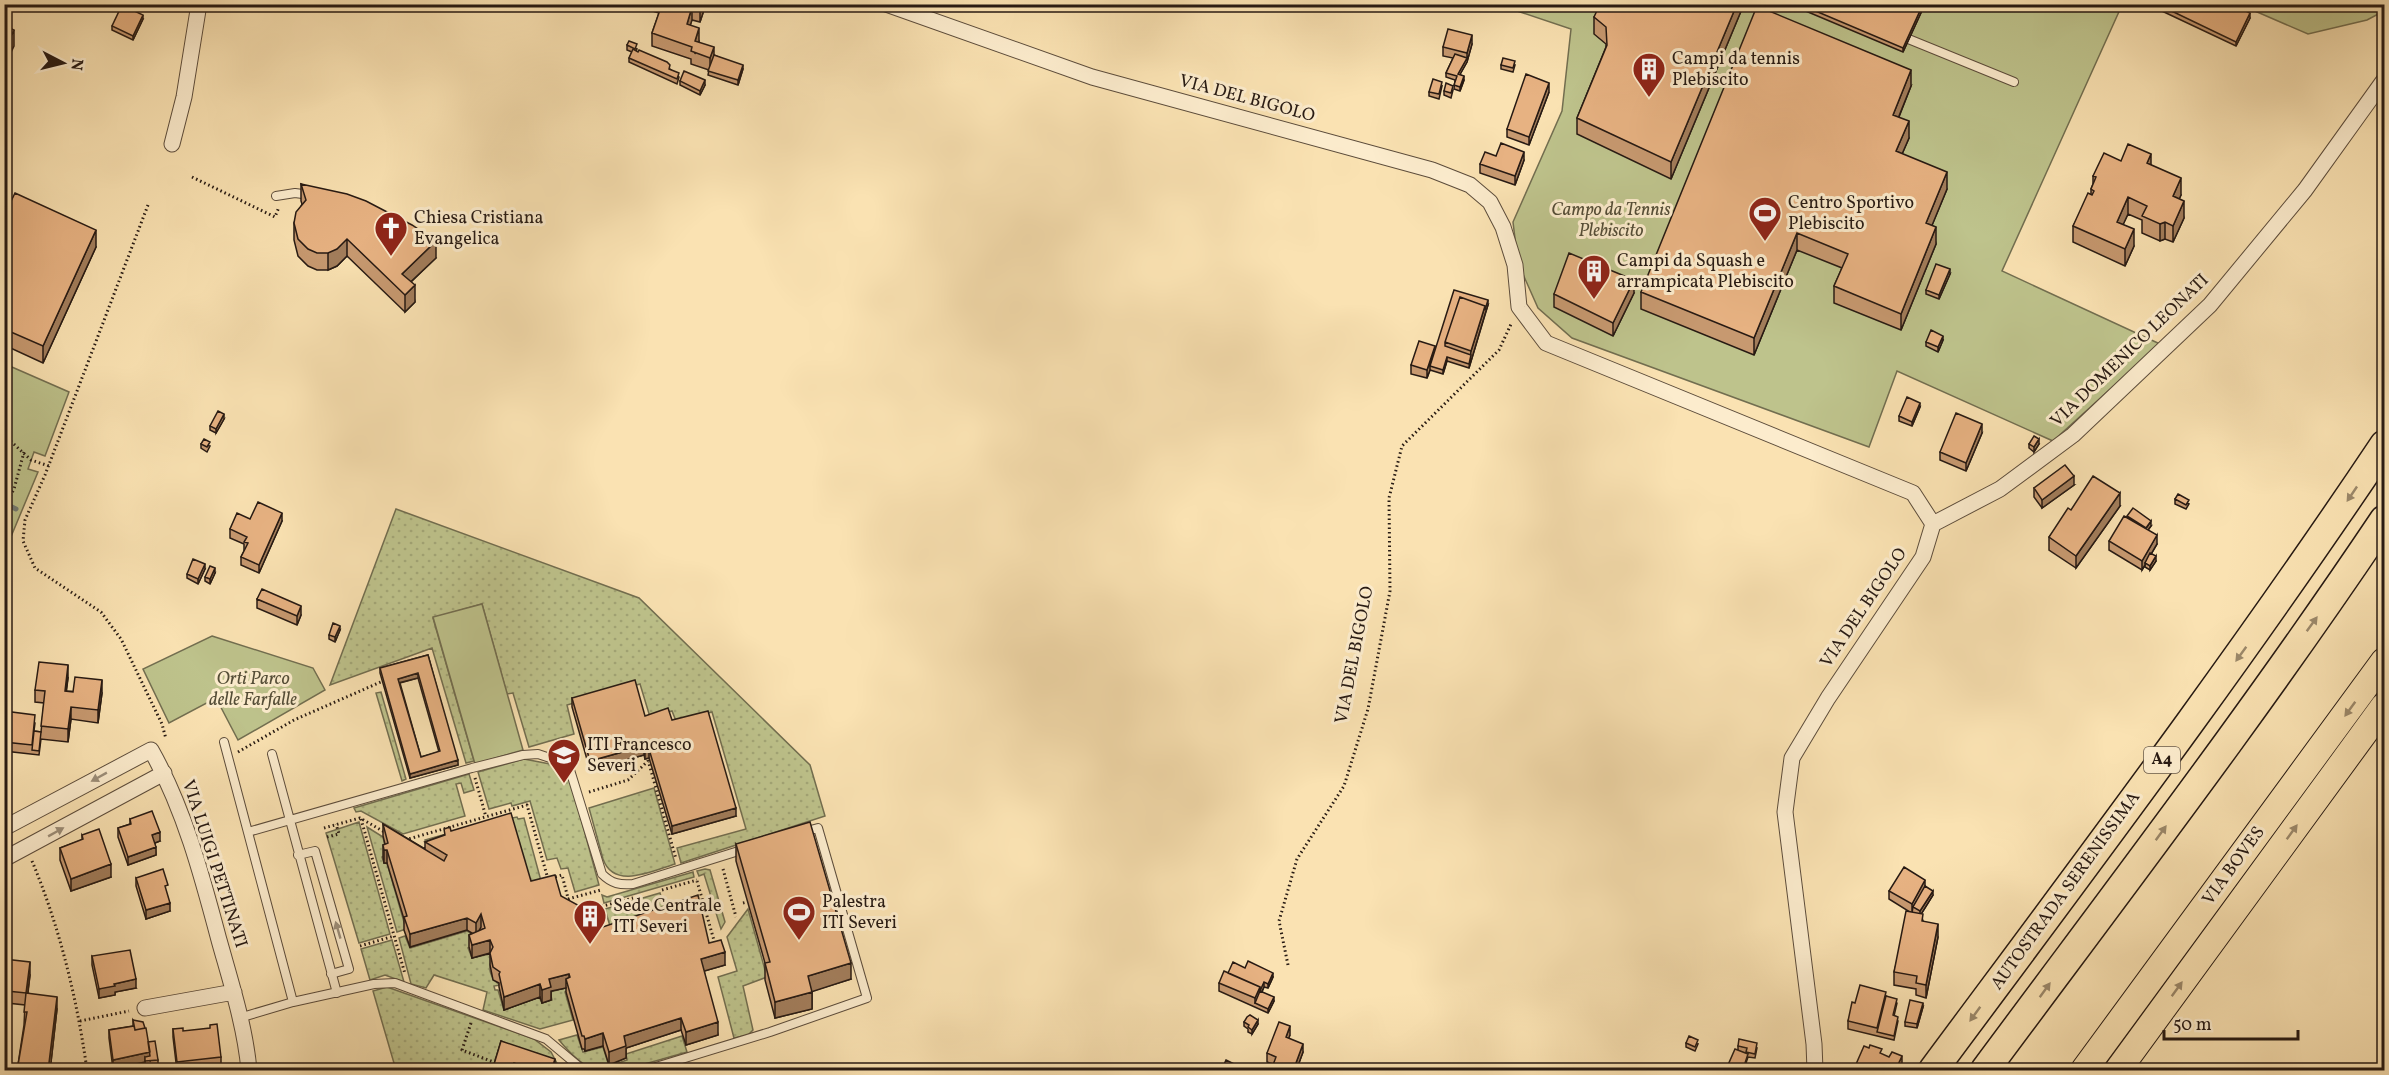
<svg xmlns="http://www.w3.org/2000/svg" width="2389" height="1075" viewBox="0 0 2389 1075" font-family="Vollkorn,serif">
<defs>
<pattern id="grass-dots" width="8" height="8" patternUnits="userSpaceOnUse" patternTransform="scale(1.5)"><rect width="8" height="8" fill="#bec38c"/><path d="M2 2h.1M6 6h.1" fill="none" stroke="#a3a778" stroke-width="1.8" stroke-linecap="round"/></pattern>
</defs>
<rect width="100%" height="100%" fill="#fae2b2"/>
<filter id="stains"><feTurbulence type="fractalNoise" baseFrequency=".00333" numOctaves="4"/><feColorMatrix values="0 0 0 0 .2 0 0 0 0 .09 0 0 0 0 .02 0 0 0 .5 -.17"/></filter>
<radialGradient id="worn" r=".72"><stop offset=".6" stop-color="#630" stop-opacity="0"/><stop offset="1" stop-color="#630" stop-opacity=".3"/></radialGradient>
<path fill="url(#grass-dots)" stroke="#726e50" stroke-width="1.5" d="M 396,509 L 639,598 L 810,765 L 825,816 L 681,863 L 677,848 L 746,829 L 712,712 L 676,721 L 672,711 L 650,717 L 640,684 L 567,705 L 574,734 L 529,747 L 513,693 L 507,694 L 482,604 L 433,618 L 474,761 L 466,763 L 432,648 L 330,685 Z
M 381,692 L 406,779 L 402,781 L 376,693 Z
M 524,759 L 550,764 L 566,762 L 560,769 L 568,777 L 573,789 L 599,885 L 575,892 L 568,868 L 561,869 L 557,858 L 547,860 L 530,801 L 512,806 L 511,803 L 489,809 L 478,772 Z
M 469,774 L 474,790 L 464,793 L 461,783 L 456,784 L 465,816 L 403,834 L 361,811 L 356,812 L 354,808 Z
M 654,788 L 675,864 C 652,871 614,890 603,859 L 589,808 Z
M 506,817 L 507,819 L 517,817 L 518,819 L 524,818 L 541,881 L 529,884 L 428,853 L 425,840 Z
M 359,822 L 390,934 L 359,943 L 326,833 Z
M 367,827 L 383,837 L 387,856 L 382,857 L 384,863 L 387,863 L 406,929 L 397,932 Z
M 705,869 L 710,870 L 725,922 L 721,929 L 704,874 L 699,876 L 697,871 Z
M 693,872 L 694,877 L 604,903 L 602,895 L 607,897 Z
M 660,893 L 667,916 L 612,933 L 605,909 Z
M 748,909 L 767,977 L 743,986 L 753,1030 L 748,1035 L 734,1038 L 718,977 L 737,971 L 727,937 Z
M 481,928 L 484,941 L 468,948 L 472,958 L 490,954 L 492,959 C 487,969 491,979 500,985 L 494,986 L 495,990 L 498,990 L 504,1010 L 539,997 L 542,1003 L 552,1000 L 550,992 L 569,987 L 569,990 L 565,992 L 573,1020 L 540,1029 L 483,1010 L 487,992 L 434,975 L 426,988 L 411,984 L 399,938 L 405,936 L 410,948 L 467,931 L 476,936 Z
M 392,940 L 404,982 L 385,975 L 370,980 L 361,949 Z
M 387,987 L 534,1039 L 551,1052 L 559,1067 L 494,1070 L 396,1070 L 373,991 Z
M 577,1035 L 583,1052 L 603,1047 L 609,1066 L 627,1060 L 626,1054 L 682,1036 L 687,1052 C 665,1058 616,1075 595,1070 C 581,1065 568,1051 559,1040 Z"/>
<path fill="#bec38c" stroke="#726e50" stroke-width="1.5" d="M 2384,4 L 2384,11 L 2367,20 L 2308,34 L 2241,5 Z
M 1499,5 L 2122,5 L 2002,271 L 2160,344 L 2053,441 L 1897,371 L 1869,447 L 1572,338 L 1538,308 L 1518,263 L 1513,222 L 1562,111 L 1571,29 Z
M 5,364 L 69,392 L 45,456 L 34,452 L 28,469 L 38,472 L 5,551 Z
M 482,604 L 523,750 L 475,764 L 433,617 Z
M 212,636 L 313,668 L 325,690 L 238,740 L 216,698 L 169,723 L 143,669 Z"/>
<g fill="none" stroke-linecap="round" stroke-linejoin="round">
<path stroke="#707b75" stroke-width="5" d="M 4,503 L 16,509"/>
<defs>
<path id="service" d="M 1901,36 L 2014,82
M 276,196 L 295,193 L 310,195
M 224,742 L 293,1002
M 272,754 L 337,993
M 248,832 L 472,768 L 523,755 L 538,754 L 553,759 L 570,770 L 602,874 C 612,884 620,885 633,884 L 745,849
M 298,855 L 315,851 L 349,969 L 331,974
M 239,1018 L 293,1002 L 374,984 L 395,983 L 546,1039 L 583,1070
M 646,1070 L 770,1032 L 867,998 L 818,828 L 803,832"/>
<path id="minor" d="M 886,4 L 1092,77 L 1432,170 L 1470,185 L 1490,202 L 1503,227 L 1515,265 L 1519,307 L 1546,343 L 1913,493 L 1933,524 L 1923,557 L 1828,698 L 1792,758 L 1785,812 L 1814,1044 L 1815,1070
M 172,144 L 184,97 L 199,4
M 1933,524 L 2000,489 L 2073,435 L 2210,305 L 2305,190 L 2384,80
M 4,828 L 151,750 C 184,808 202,876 219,940 C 231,983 245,1026 249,1070
M 4,859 L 164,773
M 145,1008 L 234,992"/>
<path id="trunk" d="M 2084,1070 L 2384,661
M 2118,1070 L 2384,706"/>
<path id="motorway" d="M 1933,1070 C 2086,864 2241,659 2384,445
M 1985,1070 C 2120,888 2258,708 2384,520"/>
</defs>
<use href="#service" stroke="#5c4c3b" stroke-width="10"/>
<use href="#minor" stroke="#5c4c3b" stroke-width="17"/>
<use href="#trunk" stroke="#271a13" stroke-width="28"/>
<use href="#motorway" stroke="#271a13" stroke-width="31"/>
<path stroke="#271a13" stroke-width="3" stroke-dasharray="1.5 3" stroke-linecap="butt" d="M 192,177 L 275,217 L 279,207
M 148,205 L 45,475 L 25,520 L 23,541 L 35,568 L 101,612 L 121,639 L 162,724 L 166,739
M 4,435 L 31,460 L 49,466
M 4,508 L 14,489 L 24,452
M 238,752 L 294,720 L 383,681
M 648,760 L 676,859
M 475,778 L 486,817
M 589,792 L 628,780 L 648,761
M 361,819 L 405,974
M 324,828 L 360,818 L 386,833
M 327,837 L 339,834 L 336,824
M 405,840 L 527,805 L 548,879 L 562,875 L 569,902
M 32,861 C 60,928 77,999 87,1070
M 723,869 L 736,917
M 697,881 L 715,944
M 662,890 L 697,880
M 568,899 L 601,890
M 743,903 L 747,902
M 584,911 L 633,898
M 360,946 L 394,936
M 1288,965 L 1279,921 L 1297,859 L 1344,786 L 1368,709 L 1390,591 L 1389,498 L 1402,446 L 1499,350 L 1512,322
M 80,1021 L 129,1011
M 471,1023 L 462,1050 L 496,1063"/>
<use href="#service" stroke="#fceccd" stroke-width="8"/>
<use href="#minor" stroke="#fceccd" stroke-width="15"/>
<use href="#trunk" stroke="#fae2b2" stroke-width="26"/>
<use href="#motorway" stroke="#fae2b2" stroke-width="28"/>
</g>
<path fill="#c79970" stroke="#271a13" stroke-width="1.5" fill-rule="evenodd" d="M 62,4 L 74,4 L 72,9 Z
M 636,4 L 704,4 L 704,10 L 700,22 L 692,20 L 690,25 L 699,41 L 699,42 L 714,55 L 743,69 L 738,85 L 708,75 L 709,70 L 691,64 L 691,59 L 652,46 L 652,33 L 659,13 L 636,6 Z
M 1744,4 L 1671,179 L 1577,134 L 1577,118 L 1606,47 L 1606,44 L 1594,34 L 1594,17 Z
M 1789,4 L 1925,4 L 1903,52 Z
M 2147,4 L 2231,4 L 2250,18 L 2236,46 Z
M 143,19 L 133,40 L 112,30 L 112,26 Z
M 1472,44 L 1467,62 L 1460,74 L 1464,80 L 1460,91 L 1454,89 L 1455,80 L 1446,77 L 1446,73 L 1453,58 L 1443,56 L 1443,47 Z
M 627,45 L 637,49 L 636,51 L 670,69 L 679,77 L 677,84 L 629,62 L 629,58 L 632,52 L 627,50 Z
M 1501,65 L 1515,65 L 1513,72 L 1501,69 Z
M 680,81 L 705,85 L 700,95 L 680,85 Z
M 1442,86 L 1439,99 L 1429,96 L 1429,92 Z
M 1911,86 L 1899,117 L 1909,138 L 1902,154 L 1947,189 L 1932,225 L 1936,244 L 1901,330 L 1834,303 L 1834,286 L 1842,268 L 1797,250 L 1754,355 L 1641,309 L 1641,292 Z
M 1453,90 L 1451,98 L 1444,95 L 1444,91 Z
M 1549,92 L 1529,145 L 1507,137 L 1507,129 Z
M 2385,145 L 2385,160 L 2383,159 L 2383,147 Z
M 1496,156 L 1524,160 L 1515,185 L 1480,173 L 1480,164 Z
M 2121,161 L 2151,165 L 2181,195 L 2179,199 L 2184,218 L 2173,242 L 2165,239 L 2160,241 L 2142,233 L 2142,220 L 2128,214 L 2123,224 L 2134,246 L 2125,266 L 2073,242 L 2073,226 L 2091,195 L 2091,189 L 2093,184 L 2093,176 Z
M 301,184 L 436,258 L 411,282 L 415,302 L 405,312 L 347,256 L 337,266 L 328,270 L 317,270 L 308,266 L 298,256 L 294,240 L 294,223 L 302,204 L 301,201 Z
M 4,216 L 96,247 L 43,363 L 4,345 Z
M 1950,274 L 1939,299 L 1926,294 L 1926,290 Z
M 1634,293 L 1613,336 L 1554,307 L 1554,294 Z
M 1488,305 L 1469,368 L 1447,361 L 1443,374 L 1430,370 L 1427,378 L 1411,374 L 1411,365 L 1435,350 Z
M 1943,340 L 1938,352 L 1926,346 L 1926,342 Z
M 1920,407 L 1912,426 L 1899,421 L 1899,416 Z
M 224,419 L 216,433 L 210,430 L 210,426 Z
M 1982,433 L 1966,471 L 1940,460 L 1940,452 Z
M 201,444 L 210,446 L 207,452 L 201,448 Z
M 2029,444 L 2039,444 L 2034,452 L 2029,448 Z
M 2074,485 L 2042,508 L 2034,497 L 2034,488 Z
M 2175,499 L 2189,504 L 2186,509 L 2175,504 Z
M 2120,506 L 2076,568 L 2049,550 L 2049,537 L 2071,510 Z
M 250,519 L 282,521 L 259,573 L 241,565 L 241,557 L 244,551 L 244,544 L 230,538 L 230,529 Z
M 2151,526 L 2148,530 L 2157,544 L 2151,554 L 2156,561 L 2150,570 L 2145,567 L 2145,565 L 2142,570 L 2109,550 L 2109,541 Z
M 205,569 L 198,584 L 187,578 L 187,574 Z
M 215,573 L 210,584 L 205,581 L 205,577 Z
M 257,599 L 301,615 L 297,625 L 257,608 Z
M 340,630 L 335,642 L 329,639 L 329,635 Z
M 428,655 L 458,765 L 410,778 L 380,673 L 380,668 ZM 418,678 L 439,752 L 421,757 L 400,683 Z
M 68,678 L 66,691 L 102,693 L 98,723 L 71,719 L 68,742 L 41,739 L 39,755 L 4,751 L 4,711 L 35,723 L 34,731 L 41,732 L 44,703 L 35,702 L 35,690 Z
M 572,698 L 645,716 L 736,816 L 672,834 L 649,758 L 645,759 L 644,755 L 590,770 L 572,707 Z
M 130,819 L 160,841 L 155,843 L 156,855 L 128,865 L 118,837 L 118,828 L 130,824 Z
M 383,824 L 425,849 L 425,842 L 444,835 L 451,831 L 531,881 L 561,896 L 585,921 L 584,924 L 594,930 L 709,943 L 725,965 L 704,971 L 718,1035 L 686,1045 L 681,1030 L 626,1048 L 626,1058 L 609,1065 L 603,1046 L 585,1051 L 584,1049 L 582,1049 L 566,992 L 566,988 L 551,991 L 551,1000 L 542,1003 L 540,997 L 504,1010 L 499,987 L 499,983 L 493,980 L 490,965 L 490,953 L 472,958 L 469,947 L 469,935 L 472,933 L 467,930 L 410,947 L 404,930 L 404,919 L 387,863 L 384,863 L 383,857 L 383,845 L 385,844 L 383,836 Z
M 82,835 L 111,877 L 71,891 L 60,860 L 60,848 L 82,840 Z
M 736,844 L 851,979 L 812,991 L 812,1009 L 775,1018 L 765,980 L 765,963 L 736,861 Z
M 136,878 L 170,911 L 146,919 L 136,886 Z
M 1925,886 L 1933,895 L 1921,914 L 1923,921 L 1938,937 L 1926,998 L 1916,995 L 1916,989 L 1894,985 L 1894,972 L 1910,912 L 1889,899 L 1889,891 Z
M 92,956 L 136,988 L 115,992 L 115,995 L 99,998 L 92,965 Z
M 4,959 L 30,975 L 28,993 L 57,1009 L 50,1071 L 17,1071 L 24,1025 L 25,1005 L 7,1003 L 7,1000 L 4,1000 Z
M 1245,968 L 1273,977 L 1268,988 L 1264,987 L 1262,992 L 1274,1001 L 1268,1013 L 1219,991 L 1219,983 L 1228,973 Z
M 1886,996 L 1897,1003 L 1894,1016 L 1898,1021 L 1894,1040 L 1848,1029 L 1848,1021 L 1855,1003 Z
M 1923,1007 L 1917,1028 L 1905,1026 L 1905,1022 Z
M 133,1020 L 148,1042 L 158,1060 L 158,1064 L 145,1066 L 145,1062 L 113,1069 L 109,1038 L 109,1030 L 133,1026 Z
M 1244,1022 L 1258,1024 L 1252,1034 L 1248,1032 L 1248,1029 L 1244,1026 Z
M 173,1029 L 183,1031 L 221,1057 L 221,1066 L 177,1071 L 173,1037 Z
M 1290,1035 L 1288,1038 L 1303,1052 L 1296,1071 L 1273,1071 L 1273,1064 L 1267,1062 L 1267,1053 Z
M 501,1041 L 555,1068 L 554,1071 L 492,1071 Z
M 1686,1043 L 1698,1044 L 1695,1051 L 1686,1047 Z
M 1738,1046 L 1757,1048 L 1755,1058 L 1748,1057 L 1746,1063 L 1748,1068 L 1747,1071 L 1731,1071 L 1728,1069 L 1728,1065 L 1738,1050 Z"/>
<path fill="#a27d5b" stroke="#271a13" stroke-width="1.5" d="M 701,4 L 704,4 L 704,10 L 700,22 L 700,10 Z
M 1737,4 L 1744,4 L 1671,179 L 1671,162 Z
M 1923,4 L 1925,4 L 1903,52 L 1903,48 Z
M 692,7 L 692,20 L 687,36 L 687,24 Z
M 2250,13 L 2250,18 L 2236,46 L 2236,42 Z
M 143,15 L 143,19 L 133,40 L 133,36 Z
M 699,28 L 699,41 L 695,54 L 695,41 Z
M 14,30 L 14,46 L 4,67 L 4,50 Z
M 1472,35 L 1472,44 L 1467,62 L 1458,78 L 1458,74 L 1467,58 L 1467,53 Z
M 714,47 L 714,60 L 710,71 L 710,58 Z
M 743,65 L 743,69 L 738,85 L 738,80 Z
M 1911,70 L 1911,86 L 1893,131 L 1893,115 Z
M 1464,76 L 1464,80 L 1460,91 L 1460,87 Z
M 705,80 L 705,85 L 700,95 L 700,91 Z
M 1549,83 L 1549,92 L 1529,145 L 1529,137 Z
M 1909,121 L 1909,138 L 1896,168 L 1896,151 Z
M 1524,152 L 1524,160 L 1515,185 L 1515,176 Z
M 2151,154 L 2151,171 L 2147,163 Z
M 1947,172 L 1947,189 L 1926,240 L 1926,223 Z
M 2181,178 L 2181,195 L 2173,213 L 2173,196 Z
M 2128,197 L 2128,214 L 2117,238 L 2117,222 Z
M 2184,201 L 2184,218 L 2173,242 L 2173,226 Z
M 2165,222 L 2165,239 L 2160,241 L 2160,224 Z
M 1936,227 L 1936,244 L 1901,330 L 1901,314 Z
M 2134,229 L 2134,246 L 2125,266 L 2125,249 Z
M 96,230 L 96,247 L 43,363 L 43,346 Z
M 1797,233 L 1797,250 L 1754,355 L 1754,338 Z
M 347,239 L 347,256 L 337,266 L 328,270 L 328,253 Z
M 436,241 L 436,258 L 402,290 L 402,274 Z
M 1950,269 L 1950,274 L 1939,299 L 1939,295 Z
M 1634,280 L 1634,293 L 1613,336 L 1613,323 Z
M 415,285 L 415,302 L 405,312 L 405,295 Z
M 1488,300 L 1488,305 L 1485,314 L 1469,368 L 1471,351 L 1485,306 Z
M 1943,336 L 1943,340 L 1938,352 L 1938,347 Z
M 1435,346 L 1435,354 L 1430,366 L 1430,370 L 1427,378 L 1427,370 Z
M 1447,357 L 1447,361 L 1443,374 L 1443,370 Z
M 1920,403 L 1920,407 L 1912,426 L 1912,422 Z
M 224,414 L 224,419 L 216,433 L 216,429 Z
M 1982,424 L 1982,433 L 1966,471 L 1966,463 Z
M 2039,439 L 2039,444 L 2034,452 L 2034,447 Z
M 2074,476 L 2074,485 L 2042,508 L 2042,500 Z
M 2120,493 L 2120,506 L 2076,568 L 2076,556 Z
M 282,513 L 282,521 L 259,573 L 259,565 Z
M 2151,521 L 2151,526 L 2145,534 L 2145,530 Z
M 2157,535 L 2157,544 L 2146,563 L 2145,563 L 2145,565 L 2142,570 L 2142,561 Z
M 2156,556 L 2156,561 L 2150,570 L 2150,566 Z
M 205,564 L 205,569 L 198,584 L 198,579 Z
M 215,568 L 215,573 L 210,584 L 210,579 Z
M 301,606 L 301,615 L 297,625 L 297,616 Z
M 340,626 L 340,630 L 335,642 L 335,637 Z
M 68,665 L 68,678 L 65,704 L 65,691 Z
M 418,673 L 418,678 L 398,683 L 398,679 Z
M 102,680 L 102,693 L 98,723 L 98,710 Z
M 71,707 L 71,719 L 68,742 L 68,729 Z
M 644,746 L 644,755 L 590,770 L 590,761 Z
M 649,749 L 649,758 L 645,759 L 645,751 Z
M 458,760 L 458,765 L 410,778 L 410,774 Z
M 736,808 L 736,816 L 672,834 L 672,826 Z
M 160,832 L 160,841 L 152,844 L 152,835 Z
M 156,847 L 156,855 L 128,865 L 128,857 Z
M 384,850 L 387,850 L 387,863 L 384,863 Z
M 111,864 L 111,877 L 71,891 L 71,879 Z
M 1925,880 L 1925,889 L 1913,907 L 1912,913 L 1912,904 Z
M 1933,891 L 1933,895 L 1920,916 L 1920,911 Z
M 170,903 L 170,911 L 146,919 L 146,910 Z
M 585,909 L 585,921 L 579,933 L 579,921 Z
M 481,914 L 481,927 L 476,936 L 476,923 Z
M 467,918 L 467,930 L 410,947 L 410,934 Z
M 1938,924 L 1938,937 L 1926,998 L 1926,985 Z
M 490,940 L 490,953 L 472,958 L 472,945 Z
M 725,952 L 725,965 L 701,972 L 701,959 Z
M 30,962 L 30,975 L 26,1006 L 26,993 Z
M 851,963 L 851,979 L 808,993 L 808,976 Z
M 1273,973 L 1273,977 L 1268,988 L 1268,984 Z
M 569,974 L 569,987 L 566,979 L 566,988 L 551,991 L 551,1000 L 542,1003 L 542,990 L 549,979 Z
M 136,979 L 136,988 L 115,992 L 115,995 L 99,998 L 99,989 L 114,984 Z
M 1264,982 L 1264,987 L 1256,1003 L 1255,1003 L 1255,998 L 1260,987 Z
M 540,984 L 540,997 L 504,1010 L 504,997 Z
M 812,992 L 812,1009 L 775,1018 L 775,1002 Z
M 57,997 L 57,1009 L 50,1071 L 48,1071 Z
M 1274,997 L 1274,1001 L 1268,1013 L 1268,1009 Z
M 1923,1003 L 1923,1007 L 1917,1028 L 1917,1024 Z
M 681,1018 L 681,1030 L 626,1048 L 626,1058 L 609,1065 L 609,1052 L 624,1036 Z
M 1258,1020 L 1258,1024 L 1252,1034 L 1252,1030 Z
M 718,1022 L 718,1035 L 686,1045 L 686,1032 Z
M 1290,1026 L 1290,1035 L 1286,1045 L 1286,1037 Z
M 603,1033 L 603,1046 L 585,1051 L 585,1039 Z
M 1303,1044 L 1303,1052 L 1296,1071 L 1293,1071 Z
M 150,1052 L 150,1061 L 145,1057 L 145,1062 L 113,1069 L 113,1060 Z
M 1902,1056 L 1902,1065 L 1899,1071 L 1895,1071 Z
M 555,1059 L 555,1068 L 554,1071 L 551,1071 Z"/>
<path fill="#e7b282" stroke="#271a13" stroke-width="1.5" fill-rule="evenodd" d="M 662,4 L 701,4 L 700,10 L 692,7 L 687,24 L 699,28 L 695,41 L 714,47 L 710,58 L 691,51 L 692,47 L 652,33 Z
M 1600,4 L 1737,4 L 1671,162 L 1577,118 L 1607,45 L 1606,27 L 1594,17 Z
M 1799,4 L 1923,4 L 1903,48 Z
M 2157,4 L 2231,4 L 2250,13 L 2236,42 Z
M 122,5 L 143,15 L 133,36 L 112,26 Z
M 1757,6 L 1911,70 L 1893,115 L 1909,121 L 1896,151 L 1947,172 L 1926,223 L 1936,227 L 1901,314 L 1834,286 L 1848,254 L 1797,233 L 1754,338 L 1641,292 Z
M 4,25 L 14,30 L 4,50 Z
M 1448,29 L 1472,35 L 1467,53 L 1443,47 Z
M 629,41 L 637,44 L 635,49 L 627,45 Z
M 633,49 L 638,52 L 639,50 L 667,62 L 670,65 L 669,69 L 679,73 L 677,79 L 629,58 Z
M 1455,54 L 1467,58 L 1458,74 L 1464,76 L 1460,87 L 1454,85 L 1457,76 L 1446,73 Z
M 714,55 L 743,65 L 738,80 L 708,71 Z
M 1503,58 L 1515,61 L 1513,68 L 1501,65 Z
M 684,71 L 705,80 L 700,91 L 680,81 Z
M 1526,74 L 1549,83 L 1529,137 L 1507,129 Z
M 1433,79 L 1442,82 L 1439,94 L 1429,92 Z
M 1446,83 L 1453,86 L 1451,93 L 1444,91 Z
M 1501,143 L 1524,152 L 1515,176 L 1480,164 L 1485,152 L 1496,156 Z
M 2128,144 L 2151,154 L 2147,163 L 2181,178 L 2173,196 L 2184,201 L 2173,226 L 2165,222 L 2160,224 L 2142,216 L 2147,206 L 2128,197 L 2117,222 L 2134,229 L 2125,249 L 2073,226 L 2088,193 L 2092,195 L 2094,191 L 2091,189 L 2096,177 L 2093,176 L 2104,153 L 2121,161 Z
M 301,184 L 347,194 L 366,201 L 412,225 L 436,241 L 402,274 L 415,285 L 405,295 L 347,239 L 337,249 L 328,253 L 317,253 L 308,249 L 298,239 L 294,223 L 296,212 L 306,200 Z
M 15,193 L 96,230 L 43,346 L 4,329 L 4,216 Z
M 1569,253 L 1634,280 L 1613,323 L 1554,294 Z
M 1936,264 L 1950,269 L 1939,295 L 1926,290 Z
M 1454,290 L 1488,300 L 1485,310 L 1485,306 L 1460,297 L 1445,342 L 1445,346 L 1471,355 L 1469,364 L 1447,357 L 1443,370 L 1430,366 Z
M 1460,297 L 1485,306 L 1471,351 L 1445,342 Z
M 1931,330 L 1943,336 L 1938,347 L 1926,342 Z
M 1419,341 L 1435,346 L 1427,370 L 1411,365 Z
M 1907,397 L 1920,403 L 1912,422 L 1899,416 Z
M 218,411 L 224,414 L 216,429 L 210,426 Z
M 1956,413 L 1982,424 L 1966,463 L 1940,452 Z
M 2034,436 L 2039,439 L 2034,447 L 2029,444 Z
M 204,439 L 210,442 L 207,447 L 201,444 Z
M 2065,465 L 2074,476 L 2042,500 L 2034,488 Z
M 2093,476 L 2120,493 L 2076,556 L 2049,537 L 2068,508 L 2071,510 Z
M 2178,494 L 2189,500 L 2186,505 L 2175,499 Z
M 258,502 L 282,513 L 259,565 L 241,557 L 248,543 L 244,542 L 247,537 L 230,529 L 237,513 L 250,519 Z
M 2133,508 L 2151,521 L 2146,528 L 2127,516 Z
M 2124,516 L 2157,535 L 2142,561 L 2109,541 Z
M 2150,553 L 2156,556 L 2150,566 L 2145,563 Z
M 193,559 L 205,564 L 198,579 L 187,574 Z
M 210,566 L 215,568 L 210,579 L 205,577 Z
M 262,589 L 301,606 L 297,616 L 257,599 Z
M 333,623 L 340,626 L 335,637 L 329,635 Z
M 428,655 L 458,760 L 410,774 L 380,668 ZM 418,673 L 440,751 L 421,757 L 398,679 Z
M 39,662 L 68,665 L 65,691 L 73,692 L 75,677 L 102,680 L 98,710 L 71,707 L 68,729 L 41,726 L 45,691 L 35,690 Z
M 635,680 L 645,716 L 668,708 L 672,720 L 708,711 L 736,808 L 672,826 L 649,749 L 645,751 L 644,746 L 590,761 L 572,698 Z
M 4,711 L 35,715 L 32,745 L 4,742 Z
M 34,731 L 41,732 L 39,751 L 32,750 Z
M 152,811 L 160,832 L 152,835 L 156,847 L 128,857 L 118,828 L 131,824 L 130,819 Z
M 511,813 L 531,881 L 555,875 L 561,896 L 585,909 L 579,921 L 594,930 L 698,895 L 709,943 L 721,940 L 725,952 L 701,959 L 718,1022 L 686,1032 L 681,1018 L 624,1036 L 626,1046 L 609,1052 L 603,1033 L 585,1039 L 584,1036 L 582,1036 L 566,979 L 570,977 L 569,974 L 549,979 L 551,987 L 542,990 L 540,984 L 504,997 L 499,974 L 500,972 L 493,967 L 490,953 L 493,947 L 490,940 L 472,945 L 469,935 L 485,928 L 481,914 L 476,923 L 467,918 L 410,934 L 404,917 L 407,916 L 387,850 L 384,850 L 383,845 L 388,843 L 383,824 L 444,861 L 447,855 L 425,842 L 445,835 L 444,829 L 450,827 L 451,831 Z
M 810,822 L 851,963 L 808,976 L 812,992 L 775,1002 L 765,963 L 770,962 L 736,844 Z
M 99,829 L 111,864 L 71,879 L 60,848 L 83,839 L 82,835 Z
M 1904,867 L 1925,880 L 1912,904 L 1889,891 Z
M 163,869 L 168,885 L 165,886 L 170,903 L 146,910 L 136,878 Z
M 1925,886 L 1933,891 L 1920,911 L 1913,907 Z
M 1906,911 L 1923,914 L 1922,921 L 1938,924 L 1926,985 L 1916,983 L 1917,976 L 1894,972 Z
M 130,950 L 136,979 L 114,984 L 115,986 L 99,989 L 92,956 Z
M 4,959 L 30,962 L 26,993 L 7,991 L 7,988 L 4,987 Z
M 1248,961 L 1273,973 L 1268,984 L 1264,982 L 1260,991 L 1260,987 L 1228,973 L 1233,962 L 1245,968 Z
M 1224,971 L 1260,987 L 1255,998 L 1219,983 Z
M 1860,985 L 1886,992 L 1877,1028 L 1848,1021 L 1852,1002 L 1855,1003 Z
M 1260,991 L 1274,997 L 1268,1009 L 1255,1003 Z
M 26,993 L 57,997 L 48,1071 L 17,1071 L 27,1012 L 24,1012 Z
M 1886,996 L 1897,999 L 1893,1015 L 1898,1017 L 1894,1036 L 1877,1032 Z
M 1910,1000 L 1923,1003 L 1917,1024 L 1905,1022 Z
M 1250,1015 L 1258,1020 L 1252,1030 L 1248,1027 L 1249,1025 L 1244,1022 L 1247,1017 Z
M 133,1020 L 143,1022 L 145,1028 L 135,1030 Z
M 1279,1022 L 1290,1026 L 1286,1037 L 1303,1044 L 1293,1071 L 1280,1071 L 1281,1068 L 1273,1065 L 1276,1057 L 1267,1053 Z
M 217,1024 L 221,1057 L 177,1062 L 173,1029 L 183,1028 L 183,1031 L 210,1028 L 210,1025 Z
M 134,1026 L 135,1030 L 146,1028 L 150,1052 L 113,1060 L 109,1030 Z
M 1689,1036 L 1698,1040 L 1695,1047 L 1686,1043 Z
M 1739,1039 L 1757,1043 L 1755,1054 L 1746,1052 L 1747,1048 L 1738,1046 Z
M 155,1041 L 158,1060 L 145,1061 L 145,1057 L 150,1056 L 148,1042 Z
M 501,1041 L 555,1059 L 551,1071 L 520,1071 L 522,1066 L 514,1063 L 512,1071 L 492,1071 Z
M 1870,1045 L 1882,1049 L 1880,1053 L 1889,1057 L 1892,1052 L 1902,1056 L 1895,1071 L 1892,1071 L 1885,1067 L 1883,1071 L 1853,1071 L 1864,1046 L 1869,1048 Z
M 1735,1049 L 1748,1054 L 1745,1063 L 1748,1064 L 1745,1071 L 1741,1071 L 1728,1065 Z
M 1226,1060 L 1248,1071 L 1221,1071 Z
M 1632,1065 L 1647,1070 L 1646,1071 L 1630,1071 Z"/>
<defs><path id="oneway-solid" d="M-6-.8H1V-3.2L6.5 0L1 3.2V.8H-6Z" transform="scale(1.5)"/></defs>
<g fill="#9b886a">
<use href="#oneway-solid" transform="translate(2352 494) rotate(124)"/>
<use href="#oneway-solid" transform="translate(2312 624) rotate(-54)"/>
<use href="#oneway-solid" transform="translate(2241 654) rotate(126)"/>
<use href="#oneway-solid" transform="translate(2350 709) rotate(126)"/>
<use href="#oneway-solid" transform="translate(2292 832) rotate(-54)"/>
<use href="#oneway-solid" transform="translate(2161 833) rotate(-54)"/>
<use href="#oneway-solid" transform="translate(2177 989) rotate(-54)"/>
<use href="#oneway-solid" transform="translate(2045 990) rotate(-54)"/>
<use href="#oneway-solid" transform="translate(1975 1014) rotate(126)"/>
</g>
<g fill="#9c8e79">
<use href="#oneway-solid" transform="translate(99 777) rotate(151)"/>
<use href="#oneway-solid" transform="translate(56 832) rotate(-29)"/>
<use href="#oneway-solid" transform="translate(338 930) rotate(-106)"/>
</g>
<defs>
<symbol id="building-pin" viewBox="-11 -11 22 30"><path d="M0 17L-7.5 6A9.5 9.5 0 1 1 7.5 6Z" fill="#8f2418" stroke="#fceccd"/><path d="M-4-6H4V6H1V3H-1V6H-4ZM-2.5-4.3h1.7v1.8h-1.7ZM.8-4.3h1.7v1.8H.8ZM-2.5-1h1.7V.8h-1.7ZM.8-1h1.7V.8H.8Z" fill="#fff"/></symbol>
<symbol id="stadium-pin" viewBox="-11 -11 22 30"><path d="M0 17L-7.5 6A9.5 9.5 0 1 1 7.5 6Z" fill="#8f2418" stroke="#fceccd"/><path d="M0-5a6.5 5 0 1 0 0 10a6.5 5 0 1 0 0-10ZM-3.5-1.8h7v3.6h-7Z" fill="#fff"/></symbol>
<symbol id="church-pin" viewBox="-11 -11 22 30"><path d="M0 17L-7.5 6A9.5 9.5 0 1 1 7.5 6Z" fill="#8f2418" stroke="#fceccd"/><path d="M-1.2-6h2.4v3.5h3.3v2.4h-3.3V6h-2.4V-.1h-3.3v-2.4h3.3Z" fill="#fff"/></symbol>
<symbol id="school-pin" viewBox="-11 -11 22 30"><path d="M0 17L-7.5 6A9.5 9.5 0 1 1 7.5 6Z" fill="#8f2418" stroke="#fceccd"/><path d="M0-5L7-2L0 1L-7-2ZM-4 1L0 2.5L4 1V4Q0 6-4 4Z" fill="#fff"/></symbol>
</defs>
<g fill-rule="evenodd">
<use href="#building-pin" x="1630" y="50" width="38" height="52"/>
<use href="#stadium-pin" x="1746" y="194" width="38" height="52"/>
<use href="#church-pin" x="372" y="209" width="38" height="52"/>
<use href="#building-pin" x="1575" y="252" width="38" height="52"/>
<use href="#school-pin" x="545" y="736" width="38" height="52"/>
<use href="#stadium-pin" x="780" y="893" width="38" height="52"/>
<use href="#building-pin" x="571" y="897" width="38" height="52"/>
</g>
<g text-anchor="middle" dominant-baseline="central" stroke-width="6" stroke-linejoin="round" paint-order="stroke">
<rect fill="#fceccd" stroke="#67594b" stroke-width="1.5" x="2144" y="747" width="36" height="26" rx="4.5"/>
<g font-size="16" font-weight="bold" fill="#271a13">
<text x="2162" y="760">A4</text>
</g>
<g font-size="18" fill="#271a13" stroke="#fceccd" text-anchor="start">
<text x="1672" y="59">Campi da tennis<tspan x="1672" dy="21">Plebiscito</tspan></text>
<text x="1788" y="203">Centro Sportivo<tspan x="1788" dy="21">Plebiscito</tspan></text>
<text x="414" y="218">Chiesa Cristiana<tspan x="414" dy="21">Evangelica</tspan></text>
<text x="1617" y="261">Campi da Squash e<tspan x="1617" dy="21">arrampicata Plebiscito</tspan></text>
<text x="587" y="745">ITI Francesco<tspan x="587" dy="21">Severi</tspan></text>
<text x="822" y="902">Palestra<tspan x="822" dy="21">ITI Severi</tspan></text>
<text x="613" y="906">Sede Centrale<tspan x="613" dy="21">ITI Severi</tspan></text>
</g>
<g font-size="18" fill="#271a13" stroke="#fceccd">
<text transform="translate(1247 99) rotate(15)">VIA DEL BIGOLO</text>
<text transform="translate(2130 351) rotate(-44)">VIA DOMENICO LEONATI</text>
<text transform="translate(1864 608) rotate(-56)">VIA DEL BIGOLO</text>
<text transform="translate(1355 655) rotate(-79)">VIA DEL BIGOLO</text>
<text transform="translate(214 864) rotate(72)">VIA LUIGI PETTINATI</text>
<text transform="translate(2234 866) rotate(-54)">VIA BOVES</text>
<text transform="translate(2066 891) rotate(-54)">AUTOSTRADA SERENISSIMA</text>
</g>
<g font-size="18" font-style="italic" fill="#544d37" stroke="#fceccd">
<text x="1611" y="210">Campo da Tennis<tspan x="1611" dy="21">Plebiscito</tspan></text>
<text x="253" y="679">Orti Parco<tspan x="253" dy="21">delle Farfalle</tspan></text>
</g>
</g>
<rect width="2389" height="1075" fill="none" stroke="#fae2b2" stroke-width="24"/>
<rect x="6" y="6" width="2377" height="1063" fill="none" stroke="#271a13" stroke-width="3"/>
<rect x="12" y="12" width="2365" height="1051" fill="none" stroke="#271a13" stroke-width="1.5"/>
<g transform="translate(63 63) rotate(97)" stroke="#fceccd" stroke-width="4.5" paint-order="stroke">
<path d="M0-4.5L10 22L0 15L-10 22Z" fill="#271a13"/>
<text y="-9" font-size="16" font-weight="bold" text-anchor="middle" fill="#271a13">N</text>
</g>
<path d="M2164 1030v9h134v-9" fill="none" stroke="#271a13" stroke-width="3"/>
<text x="2173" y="1030" font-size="18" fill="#271a13" stroke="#fceccd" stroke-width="4.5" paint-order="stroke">50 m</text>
<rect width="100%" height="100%" filter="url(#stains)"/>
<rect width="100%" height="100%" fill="url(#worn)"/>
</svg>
